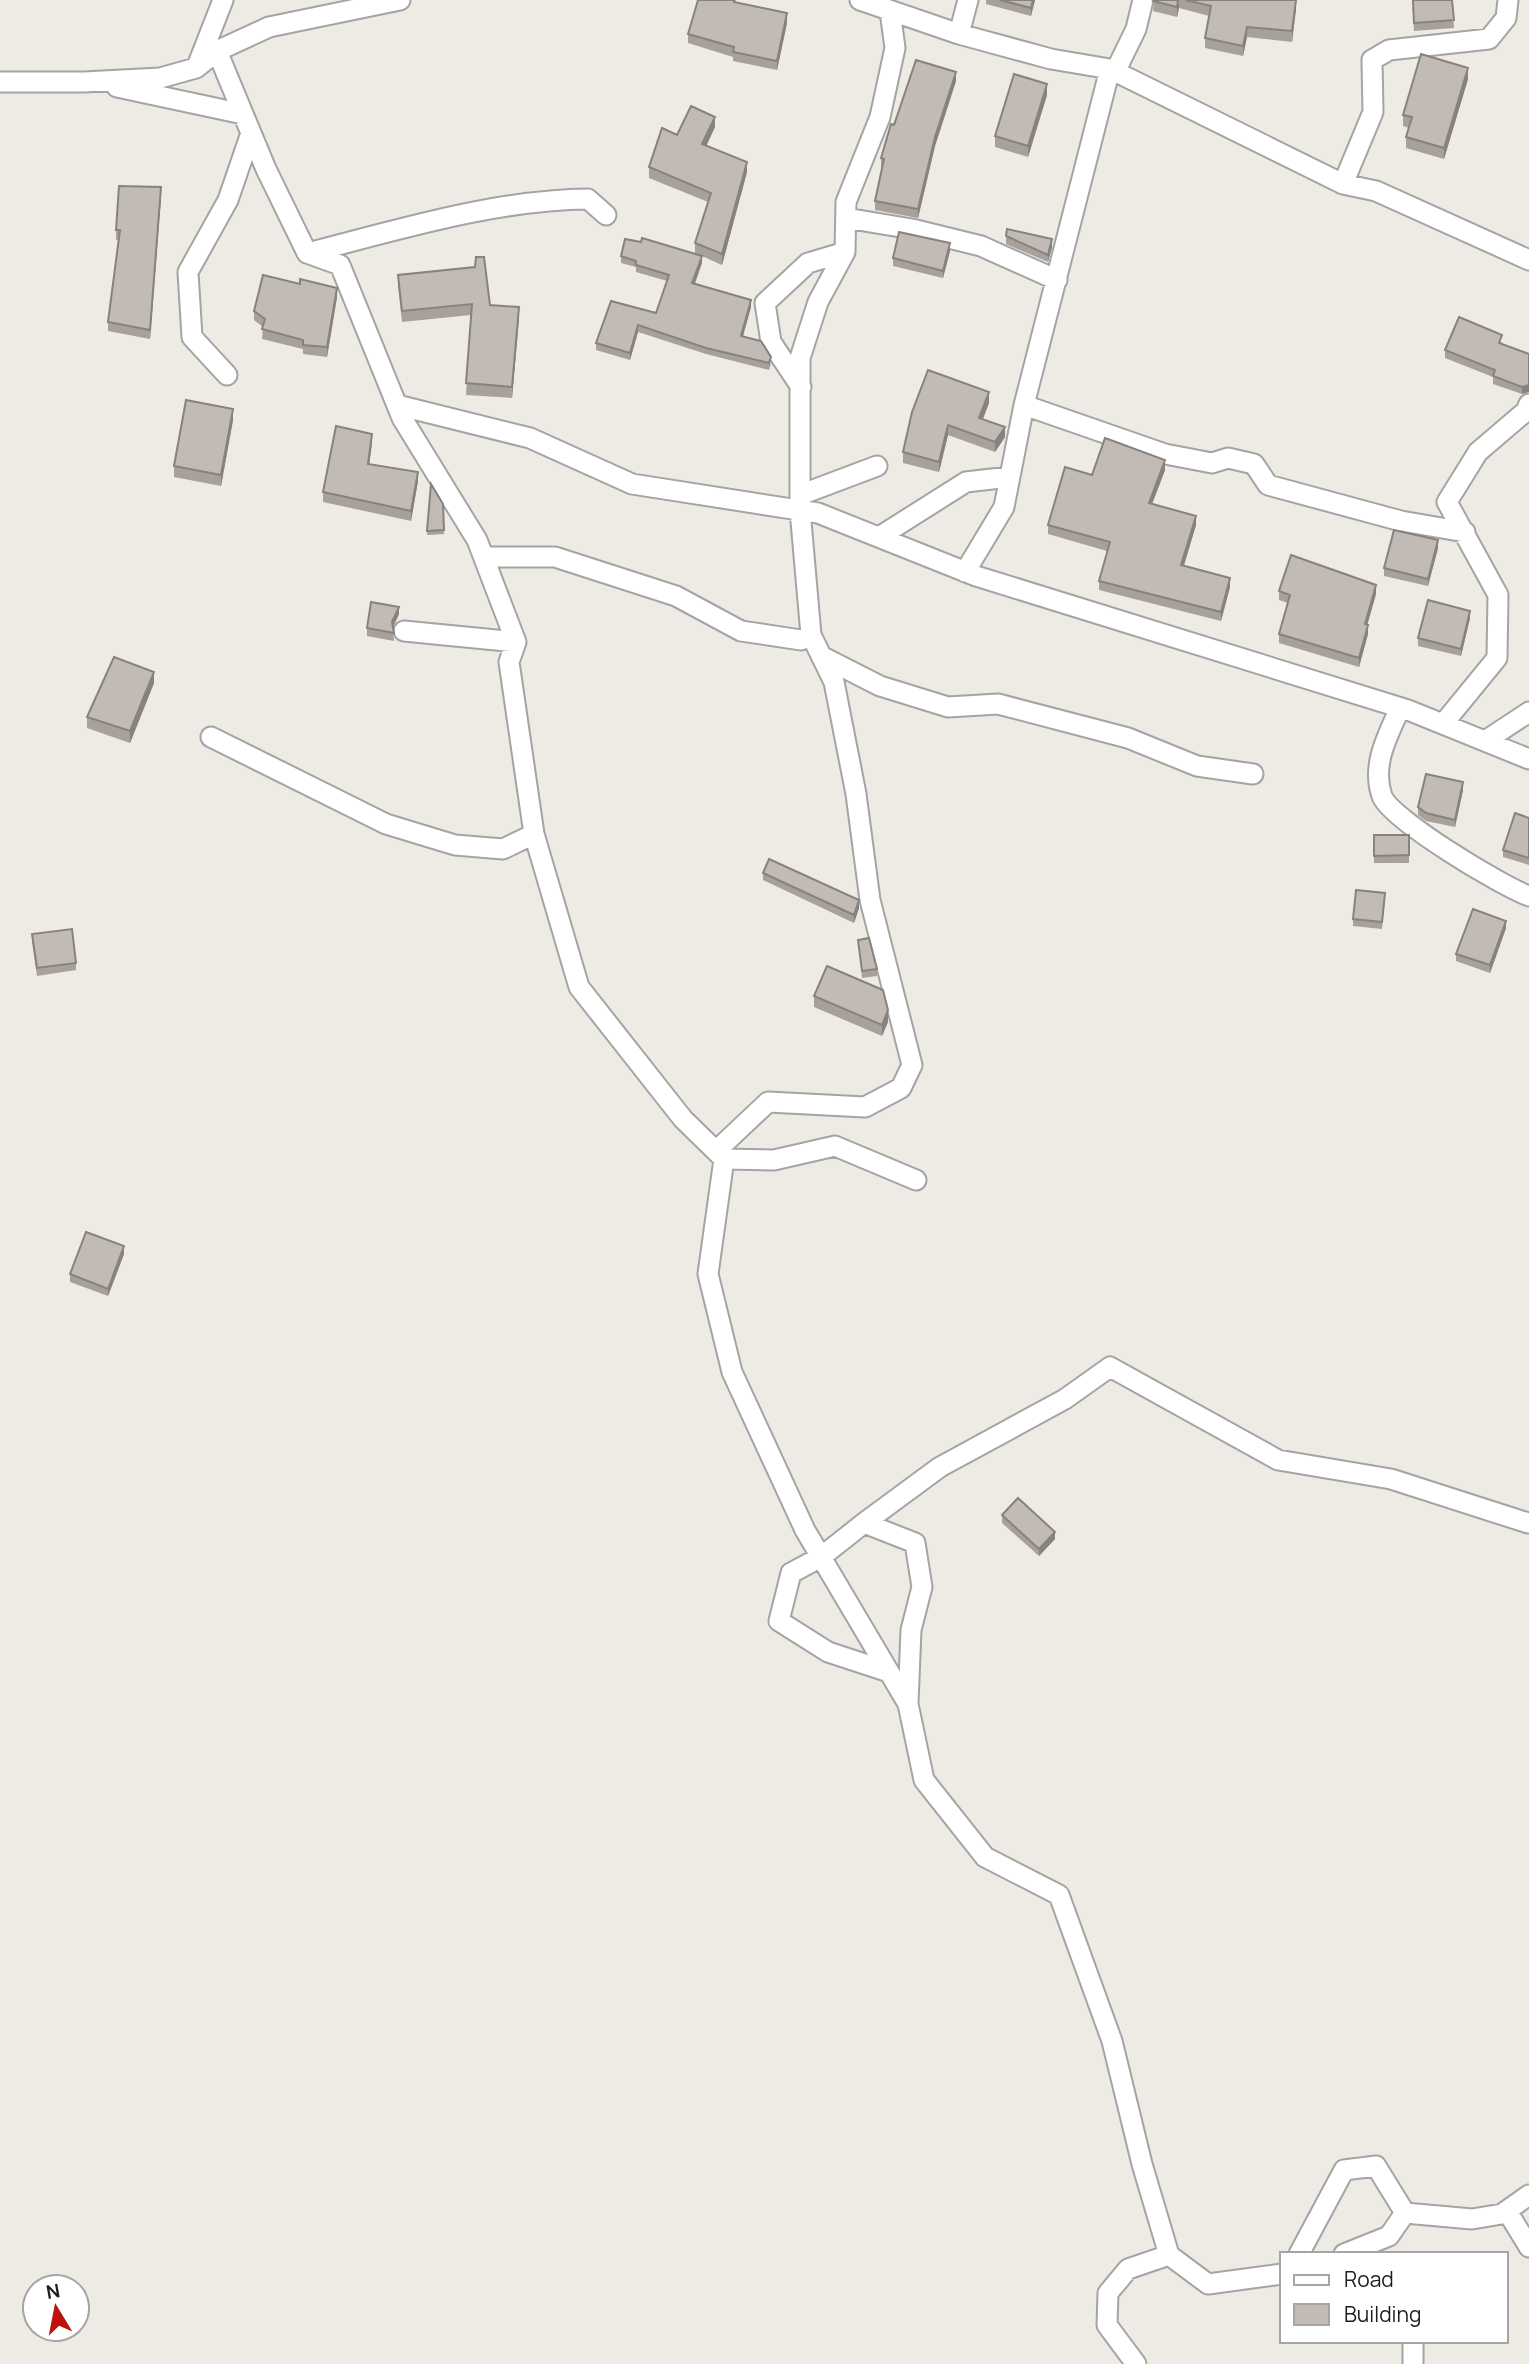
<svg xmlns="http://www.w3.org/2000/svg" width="1529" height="2364" viewBox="0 0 1529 2364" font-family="Manrope,sans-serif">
<rect width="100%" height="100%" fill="#eeebe4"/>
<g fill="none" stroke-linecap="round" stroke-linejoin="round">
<defs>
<path id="street" d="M 860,0 L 959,34 L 1051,59 L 1110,69 L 1343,184 L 1376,191 L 1529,260
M 959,34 L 968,0
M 217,51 L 266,169 L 307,253 L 340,265 L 402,418 L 477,540 L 516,642 L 509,662 L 534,834 L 579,987 L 683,1119 L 724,1159 L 708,1274 L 732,1372 L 805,1530 L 908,1704 L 924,1780 L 985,1857 L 1059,1895 L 1112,2041 L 1142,2164 L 1169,2255 L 1128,2269 L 1108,2293 L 1107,2325 L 1136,2364
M 198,64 L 223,0
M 1115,72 L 1136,29 L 1143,0
M 0,82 L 84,82 L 160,78 L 196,68 L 217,51 L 269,27 L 400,0
M 117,87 L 243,114
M 1343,184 L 1373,112 L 1372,60 L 1389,50 L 1489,39 L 1506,18 L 1508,0
M 846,218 L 912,229 L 981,246 L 1057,280
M 307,253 C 398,230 494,200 588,199 L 606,215
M 227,375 L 192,337 L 188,272 L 228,200 L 251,133
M 801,387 L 771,342 L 765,303 L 808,263 L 845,252
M 397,405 L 530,438 L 632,484 L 818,513 L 976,576 L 1408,710 L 1529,759
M 1024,405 L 1165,454 L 1212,463 L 1228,458 L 1254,464 L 1268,485 L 1401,521 L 1465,532
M 800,495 L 877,466
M 879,537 L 966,482 L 1009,477
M 484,557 L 555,557 L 676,596 L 741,631 L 801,640 L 811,635
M 965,572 L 1004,507 L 1024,405 L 1110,69
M 404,631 L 516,642
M 821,656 L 880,686 L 948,707 L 998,704 L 1128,738 L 1197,766 L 1253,774
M 1400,708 C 1388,735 1371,765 1382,796 C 1390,819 1503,887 1529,896
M 1443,724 L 1497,658 L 1498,595 L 1447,502 L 1478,452 L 1526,411 L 1529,404
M 211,737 L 386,824 L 455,845 L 503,849 L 534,834
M 1485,741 L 1529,712
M 716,1151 L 768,1102 L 865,1107 L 901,1088 L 912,1065 L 870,900 L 856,794 L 834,682 L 811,635 L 800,510 L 800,358 L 818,302 L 845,252 L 846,202 L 880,117 L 895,48 L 890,11
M 724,1159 L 774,1160 L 835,1146 L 916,1180
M 864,1523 L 940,1467 L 1065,1399 L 1110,1367 L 1278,1460 L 1391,1479 L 1528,1523
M 889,1672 L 828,1652 L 779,1621 L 791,1573 L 821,1557 L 864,1523 L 915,1543 L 922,1587 L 911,1630 L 908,1703
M 1507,2211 L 1529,2247
M 1299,2254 L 1344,2170 L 1376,2166 L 1405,2213
M 1344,2254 L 1389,2236 L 1405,2213 L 1472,2219 L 1502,2214 L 1529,2195
M 1169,2255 L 1208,2284 L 1282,2274
M 1413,2364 L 1413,2341"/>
</defs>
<use href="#street" stroke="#a4a4a4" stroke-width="23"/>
<use href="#street" stroke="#fff" stroke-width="19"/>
</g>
<path fill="#a7a09b" d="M 736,0 L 736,2 L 787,23 L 777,70 L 733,61 L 733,57 L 688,43 L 688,34 Z
M 986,0 L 1035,0 L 1031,16 L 986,4 Z
M 1154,0 L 1296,0 L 1292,42 L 1247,37 L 1243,56 L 1205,48 L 1205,38 L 1209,16 L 1179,8 L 1177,17 L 1153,11 Z
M 1412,0 L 1452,0 L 1454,28 L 1414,31 Z
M 1468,79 L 1444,159 L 1406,148 L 1406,137 L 1409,128 L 1403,126 L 1403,115 Z
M 956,81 L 935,146 L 918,218 L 875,210 L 875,201 L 882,167 L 881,167 L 881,158 L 894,125 Z
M 1047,95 L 1028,157 L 995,147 L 995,136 Z
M 715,127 L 706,146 L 747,172 L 722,265 L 695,253 L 695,243 L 708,202 L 649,178 L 649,167 L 677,135 Z
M 161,197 L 150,339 L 108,331 L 108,322 L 118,240 L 116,240 L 116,230 Z
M 1006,236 L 1052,247 L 1048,262 L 1006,244 Z
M 950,251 L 943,278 L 893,266 L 893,258 Z
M 621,256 L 702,263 L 695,284 L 751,307 L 743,336 L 771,364 L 769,370 L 706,354 L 638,332 L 630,360 L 596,350 L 596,343 L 656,313 L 667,281 L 636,272 L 636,267 L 621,263 Z
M 475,267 L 490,305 L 519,318 L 512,398 L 466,395 L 471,315 L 402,322 L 398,286 L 398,275 Z
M 337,297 L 327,357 L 303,354 L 303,349 L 262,339 L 263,327 L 254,320 L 254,311 Z
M 1502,342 L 1501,344 L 1529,354 L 1522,394 L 1493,384 L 1493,377 L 1445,358 L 1445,350 Z
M 989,403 L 983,419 L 1005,437 L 995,452 L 948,435 L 939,472 L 903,463 L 903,452 L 912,412 Z
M 233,420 L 221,486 L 174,477 L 174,466 Z
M 372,443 L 369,464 L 418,481 L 411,521 L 323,502 L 323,492 Z
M 1165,470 L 1152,504 L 1196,525 L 1184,566 L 1230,587 L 1221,621 L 1099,590 L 1099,581 L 1107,551 L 1048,534 L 1048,525 L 1092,475 Z
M 431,484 L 443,504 L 444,534 L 427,535 Z
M 1438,548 L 1428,586 L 1384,576 L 1384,568 Z
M 1279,591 L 1376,594 L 1367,624 L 1368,634 L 1359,667 L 1279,643 L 1279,634 L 1288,603 L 1279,600 Z
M 399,614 L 393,627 L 394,641 L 367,636 L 367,628 Z
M 1470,618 L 1461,656 L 1418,646 L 1418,638 Z
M 154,683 L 130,743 L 87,728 L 87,717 Z
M 1463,790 L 1455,827 L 1426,821 L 1418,815 L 1418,807 Z
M 1529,818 L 1529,865 L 1503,857 L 1503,850 Z
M 1374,835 L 1409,835 L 1409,863 L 1374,863 Z
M 763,873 L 859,908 L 854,923 L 763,880 Z
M 1385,900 L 1382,929 L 1353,926 L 1353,919 Z
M 1506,928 L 1490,973 L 1456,961 L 1456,954 Z
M 32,934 L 76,963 L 76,970 L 37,976 L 32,942 Z
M 858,940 L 877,969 L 877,976 L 862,978 Z
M 814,996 L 888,1022 L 882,1036 L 814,1007 Z
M 124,1254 L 108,1296 L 70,1282 L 70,1274 Z
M 1002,1515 L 1055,1539 L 1039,1556 L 1002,1523 Z"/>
<path fill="#88827e" d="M 1033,0 L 1035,0 L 1031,16 L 1031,8 Z
M 1179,0 L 1179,8 L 1177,17 L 1177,7 Z
M 1296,0 L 1296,10 L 1292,42 L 1292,31 Z
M 787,13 L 787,23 L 777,70 L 777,61 Z
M 1247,27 L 1247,37 L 1243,56 L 1243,46 Z
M 1468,68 L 1468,79 L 1444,159 L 1444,148 Z
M 956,72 L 956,81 L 935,146 L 918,218 L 918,209 L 935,137 Z
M 1047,84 L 1047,95 L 1028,157 L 1028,146 Z
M 715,117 L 715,127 L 702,155 L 702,144 Z
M 747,162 L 747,172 L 722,265 L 722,254 Z
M 161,187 L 161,197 L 150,339 L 150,330 Z
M 1052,239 L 1052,247 L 1048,262 L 1048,255 Z
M 950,243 L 950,251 L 943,278 L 943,271 Z
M 702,256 L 702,263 L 692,290 L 692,283 Z
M 337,288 L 337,297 L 327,357 L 327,347 Z
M 751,300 L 751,307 L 741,343 L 741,336 Z
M 519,307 L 519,318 L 512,398 L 512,387 Z
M 638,325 L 638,332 L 630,360 L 630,353 Z
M 1529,385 L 1529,392 L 1522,394 L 1522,387 Z
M 989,392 L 989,403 L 979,428 L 979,418 Z
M 233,409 L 233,420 L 221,486 L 221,475 Z
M 948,425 L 948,435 L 939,472 L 939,462 Z
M 1005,427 L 1005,437 L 995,452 L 995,442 Z
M 372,434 L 372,443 L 368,474 L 368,464 Z
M 1165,460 L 1165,470 L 1149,512 L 1149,503 Z
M 418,472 L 418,481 L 411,521 L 411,511 Z
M 1196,516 L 1196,525 L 1181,574 L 1181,565 Z
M 1438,540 L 1438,548 L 1428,586 L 1428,579 Z
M 1230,578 L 1230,587 L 1221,621 L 1221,612 Z
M 1376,585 L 1376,594 L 1365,633 L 1365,624 Z
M 399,607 L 399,614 L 392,629 L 392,622 Z
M 1470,611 L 1470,618 L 1461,656 L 1461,649 Z
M 1368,625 L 1368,634 L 1359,667 L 1359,658 Z
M 154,672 L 154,683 L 130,743 L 130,731 Z
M 1463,782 L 1463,790 L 1455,827 L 1455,820 Z
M 859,900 L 859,908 L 854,923 L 854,915 Z
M 1506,921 L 1506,928 L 1490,973 L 1490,965 Z
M 888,1010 L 888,1022 L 882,1036 L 882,1025 Z
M 124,1246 L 124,1254 L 108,1296 L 108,1289 Z
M 1055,1532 L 1055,1539 L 1039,1556 L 1039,1549 Z"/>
<path fill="#c2bab4" stroke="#88827e" stroke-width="2" d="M 698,0 L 734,0 L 734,2 L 787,13 L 777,61 L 733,52 L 734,47 L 688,34 Z
M 1000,0 L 1033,0 L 1031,8 Z
M 1154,0 L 1178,0 L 1177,7 L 1153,1 Z
M 1186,0 L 1296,0 L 1292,31 L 1247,27 L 1243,46 L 1205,38 L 1211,6 Z
M 1413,0 L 1452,0 L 1454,20 L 1414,23 Z
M 1421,54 L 1468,68 L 1444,148 L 1406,137 L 1412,117 L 1403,115 Z
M 916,60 L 956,72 L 935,137 L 918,209 L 875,201 L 884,159 L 881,158 L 891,124 L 894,125 Z
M 1014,74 L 1047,84 L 1028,146 L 995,136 Z
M 691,106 L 715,117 L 702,144 L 747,162 L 722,254 L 695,243 L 711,193 L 649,167 L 662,128 L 677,135 Z
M 119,186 L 161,187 L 150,330 L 108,322 L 120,230 L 116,230 Z
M 1007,229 L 1052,239 L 1048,255 L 1006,236 Z
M 899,232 L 950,243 L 943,271 L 893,258 Z
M 642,238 L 702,256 L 692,283 L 751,300 L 741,336 L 761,341 L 771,357 L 769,363 L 706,348 L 638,325 L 630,353 L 596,343 L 611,301 L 656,313 L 669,275 L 636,265 L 636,261 L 621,256 L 625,239 L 641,242 Z
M 476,257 L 484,257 L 490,305 L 519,307 L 512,387 L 466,383 L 472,304 L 402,311 L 398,275 L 475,267 Z
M 263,275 L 300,284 L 300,279 L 337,288 L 327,347 L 303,345 L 303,340 L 262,329 L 265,319 L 254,311 Z
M 1459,317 L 1502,335 L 1499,343 L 1529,354 L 1529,385 L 1522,387 L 1493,376 L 1495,370 L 1445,350 Z
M 928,370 L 989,392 L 979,418 L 1005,427 L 995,442 L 948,425 L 939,462 L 903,452 L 912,412 Z
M 186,400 L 233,409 L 221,475 L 174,466 Z
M 336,426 L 372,434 L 368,464 L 418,472 L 411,511 L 323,492 Z
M 1105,438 L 1165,460 L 1149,503 L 1196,516 L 1181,565 L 1230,578 L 1221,612 L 1099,581 L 1110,542 L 1048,525 L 1065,467 L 1092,475 Z
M 431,484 L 443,504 L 444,530 L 427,531 Z
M 1394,530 L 1438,540 L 1428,579 L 1384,568 Z
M 1291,555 L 1376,585 L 1365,624 L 1368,625 L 1359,658 L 1279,634 L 1290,595 L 1279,591 Z
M 1428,600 L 1470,611 L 1461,649 L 1418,638 Z
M 371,602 L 399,607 L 392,622 L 394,633 L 367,628 Z
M 114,657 L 154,672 L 130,731 L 87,717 Z
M 1426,774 L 1463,782 L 1455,820 L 1426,813 L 1418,807 Z
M 1515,813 L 1529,818 L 1529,858 L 1503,850 Z
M 1374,835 L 1409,835 L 1409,855 L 1374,856 Z
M 769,859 L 859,900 L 854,915 L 763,873 Z
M 1356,890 L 1385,893 L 1382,922 L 1353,919 Z
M 1473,909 L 1506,921 L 1490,965 L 1456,954 Z
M 72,929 L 76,963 L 37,968 L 32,934 Z
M 869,938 L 877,969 L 862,971 L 858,940 Z
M 827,966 L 883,990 L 888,1010 L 882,1025 L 814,996 Z
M 86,1232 L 124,1246 L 108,1289 L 70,1274 Z
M 1018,1498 L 1055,1532 L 1039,1549 L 1002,1515 Z"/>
<rect x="1280" y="2252" width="228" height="91" fill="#ffffff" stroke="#a5a5a5" stroke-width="2"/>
<rect x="1294" y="2275" width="35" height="10" fill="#ffffff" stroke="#a5a5a5" stroke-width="2"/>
<text x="1344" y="2287" font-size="21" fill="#1d1d1d">Road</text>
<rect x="1294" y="2304" width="35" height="21" fill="#c2bab4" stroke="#a5a5a5" stroke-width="2"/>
<text x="1344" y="2322" font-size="21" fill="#1d1d1d">Building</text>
<g transform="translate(56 2308) rotate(350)"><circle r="33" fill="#ffffff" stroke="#a5a5a5" stroke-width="2"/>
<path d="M0-5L12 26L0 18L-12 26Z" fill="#be110c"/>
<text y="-10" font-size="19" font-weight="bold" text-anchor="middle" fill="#1d1d1d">N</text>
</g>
</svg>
